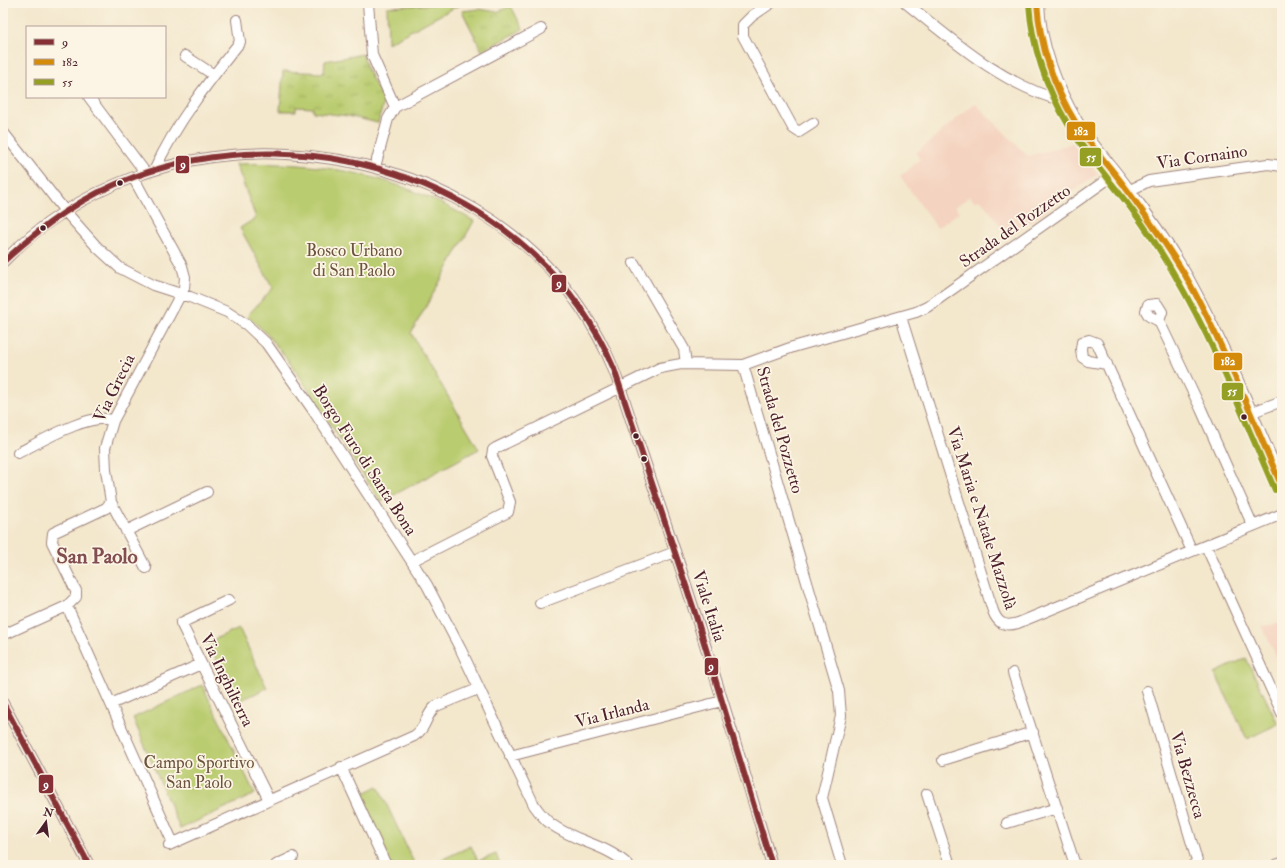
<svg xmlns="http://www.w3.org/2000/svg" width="1285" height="868" viewBox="0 0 1285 868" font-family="'IM FELL Double Pica',serif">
<defs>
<pattern id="grass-tufts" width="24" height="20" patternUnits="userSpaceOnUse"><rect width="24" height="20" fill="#bacc6f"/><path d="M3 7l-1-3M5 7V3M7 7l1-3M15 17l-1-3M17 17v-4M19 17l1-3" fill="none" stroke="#a1af60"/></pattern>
</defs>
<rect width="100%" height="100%" fill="#fcf5e5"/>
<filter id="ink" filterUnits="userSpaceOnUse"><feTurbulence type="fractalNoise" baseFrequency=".025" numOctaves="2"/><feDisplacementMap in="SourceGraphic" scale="8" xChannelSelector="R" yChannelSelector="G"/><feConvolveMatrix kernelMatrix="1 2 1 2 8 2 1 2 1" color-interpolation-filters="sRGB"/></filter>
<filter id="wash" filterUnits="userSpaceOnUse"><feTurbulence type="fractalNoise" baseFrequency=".012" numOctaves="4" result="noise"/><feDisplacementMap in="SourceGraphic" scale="16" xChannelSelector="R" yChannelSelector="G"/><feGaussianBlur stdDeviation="0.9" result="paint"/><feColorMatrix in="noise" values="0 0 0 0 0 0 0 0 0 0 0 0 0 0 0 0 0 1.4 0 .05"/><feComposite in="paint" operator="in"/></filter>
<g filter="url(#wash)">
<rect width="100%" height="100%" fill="#f3e7cc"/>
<path fill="#f4d3c0" d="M 975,103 L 1028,156 L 1073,143 L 1098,174 L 1009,237 L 981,200 L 974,201 L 970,196 L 955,207 L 959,212 L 937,228 L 900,176 L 920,160 L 916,153 Z
M 1282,623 L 1282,669 L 1262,626 Z"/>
<path fill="url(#grass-tufts)" stroke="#82764d" d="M 511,6 L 523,29 L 482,51 L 462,11 L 479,9 L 497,12 Z
M 363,54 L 367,69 L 384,101 L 378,123 L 348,116 L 313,112 L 313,108 L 296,107 L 296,111 L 280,111 L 283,71 L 324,73 L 325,61 Z"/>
<path fill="#bacc6f" stroke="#82764d" d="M 463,3 L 388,43 L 387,7 Z
M 236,164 C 326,161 396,175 474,221 L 411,333 L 479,449 L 381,502 L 293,366 L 264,331 L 247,316 L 273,288 L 240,228 L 256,218 Z
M 239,628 L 267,688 L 237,702 L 208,642 Z
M 1246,658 L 1278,724 L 1247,739 L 1215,673 Z
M 202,685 L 255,794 L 180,829 L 133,718 Z
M 378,786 L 415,865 L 390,865 L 358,796 Z
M 471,846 L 478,861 L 496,854 L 500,865 L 430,865 Z"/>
</g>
<g filter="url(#ink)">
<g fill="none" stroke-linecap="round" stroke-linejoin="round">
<defs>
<path id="street" d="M 368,3 L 372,55 L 395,107
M 771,3 L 752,16 L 743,25 L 743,36 L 793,128 L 799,132 L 813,123
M 906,3 C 952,40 1005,87 1064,101
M 185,56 L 214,75
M 89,97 L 145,172
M 3,132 L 65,211 L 97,247 L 120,268 L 153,285 L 190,297 L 227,312 L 247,325 L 266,343 L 313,410 L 427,585 L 461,650 L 534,805 C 539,812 544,819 551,824 C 575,842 606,844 628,865
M 375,167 L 388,119 L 395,107 L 541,29
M 155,169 C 176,123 209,81 240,42 L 237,20
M 1128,191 L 1149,181 L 1268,164 L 1282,166
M 3,262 C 77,186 181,148 287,154 C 422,162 546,227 606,352 C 617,375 624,399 632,423 C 644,458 656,494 668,530 C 705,641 739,753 772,865
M 634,263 L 684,349 L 686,364
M 901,317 L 993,611 C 998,624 1005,627 1018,623 L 1282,514
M 1159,321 L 1149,316 L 1146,311 L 1148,305 L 1157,304 L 1162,312 L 1159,321 L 1201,409 L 1253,526
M 1107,364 L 1088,361 L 1082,357 L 1081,349 L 1082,342 L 1089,340 L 1097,343 L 1192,551
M 1250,413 L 1282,401
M 18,453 C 38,443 93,410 113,421
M 111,502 L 146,568
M 126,531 L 207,492
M 1206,546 L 1282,713
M 412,561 L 508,512 L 510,502 L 492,456 L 493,450 L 496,448 L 660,368 L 681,364 L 743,365
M 229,600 L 181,623 L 269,800
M 540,603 L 675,552
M 67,606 L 173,843
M 3,635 L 67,606 L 76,597 L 76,591 L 52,542 L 53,533 L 106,508 L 111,502 L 106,470 L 105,448 L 113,421 L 184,288 L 185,277 L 182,266 L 133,177
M 1013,673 L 1075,865
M 1147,691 L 1198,864 L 1193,865
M 3,703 L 89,865
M 111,704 L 201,664
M 510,756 L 722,701
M 943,760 L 1033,732
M 341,767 L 386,865
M 927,794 L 950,865
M 1007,823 L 1057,808
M 169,845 L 414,736 C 427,728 425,715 436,706 L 478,689
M 276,865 L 293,857
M 842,865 L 822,798 L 841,716 L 839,691 L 743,365 L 793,347 L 916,312 L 927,307 L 1115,174
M 1276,865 L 1282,863"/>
<path id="secondary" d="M 1037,3 C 1038,44 1055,88 1076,123 C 1091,146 1111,168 1127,190 C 1148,218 1169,248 1186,278 C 1223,345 1251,417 1282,487"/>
</defs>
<use href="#street" stroke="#9e837c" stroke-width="12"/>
<use href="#secondary" stroke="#9e837c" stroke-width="16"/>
<use href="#street" stroke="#fff" stroke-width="10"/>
<use href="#secondary" stroke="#fff" stroke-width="14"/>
<defs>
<path id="bus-1" d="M 3,262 C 42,226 83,195 134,177 C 313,111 538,187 614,369 L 695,613 L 772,865
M 3,703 L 89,865"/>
<path id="bus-2" d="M 1037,3 C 1040,45 1053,86 1076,123 C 1089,144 1107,163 1122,183 C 1144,213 1166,243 1185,275 C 1223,342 1251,416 1282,487"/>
<path id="bus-3" d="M 1029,4 C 1032,47 1046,88 1069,126 C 1081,147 1098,165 1112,184 C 1135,212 1156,242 1174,274 C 1214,342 1243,417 1275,490"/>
</defs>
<use href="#bus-1" stroke="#fcf5e5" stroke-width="9"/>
<use href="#bus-2" stroke="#fcf5e5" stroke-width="9"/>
<use href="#bus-3" stroke="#fcf5e5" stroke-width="9"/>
<use href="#bus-1" stroke="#863036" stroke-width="6"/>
<use href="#bus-2" stroke="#d48b09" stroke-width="6"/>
<use href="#bus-3" stroke="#949f24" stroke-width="6"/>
</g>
</g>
<g fill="#4a1f2b" stroke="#fcf5e5" stroke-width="1.5">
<circle cx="120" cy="183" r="3.5"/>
<circle cx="43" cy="228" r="3.5"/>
<circle cx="1244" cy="417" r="3.5"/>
<circle cx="636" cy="436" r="3.5"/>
<circle cx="644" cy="459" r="3.5"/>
</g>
<g text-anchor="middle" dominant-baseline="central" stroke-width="3.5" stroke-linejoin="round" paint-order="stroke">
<g font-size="17" fill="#4a1f2b" stroke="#fcf5e5">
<text transform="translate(1202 157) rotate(-8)">Via Cornaino</text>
<text transform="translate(1015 226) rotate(-35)">Strada del Pozzetto</text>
<text transform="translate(114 388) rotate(-64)">Via Grecia</text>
<text transform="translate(780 430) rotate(74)">Strada del Pozzetto</text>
<text transform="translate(365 460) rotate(57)">Borgo Furo di Santa Bona</text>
<text transform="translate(982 518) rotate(72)">Via Maria e Natale Mazzolà</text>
<text transform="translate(709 606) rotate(72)">Viale Italia</text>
<text transform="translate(227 680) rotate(64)">Via Inghilterra</text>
<text transform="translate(612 713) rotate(-14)">Via Irlanda</text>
<text transform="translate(1188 775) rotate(74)">Via Bezzecca</text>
</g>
<g font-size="17" fill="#6c533f" stroke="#fcf5e5">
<text x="354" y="250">Bosco Urbano<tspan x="354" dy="20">di San Paolo</tspan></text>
<text x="199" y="762">Campo Sportivo<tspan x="199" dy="20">San Paolo</tspan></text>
</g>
<g font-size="21" font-weight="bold" fill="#834e51" stroke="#fcf5e5">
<text x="97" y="556">San Paolo</text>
</g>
</g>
<g stroke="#fcf5e5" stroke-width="1.5">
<rect x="1066" y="121" width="30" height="20" rx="4" fill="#d48b09"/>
<rect x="1079" y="147" width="23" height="20" rx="4" fill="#949f24"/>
<rect x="175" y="155" width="15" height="19" rx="4" fill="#863036"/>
<rect x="551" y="274" width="16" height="19" rx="4" fill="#863036"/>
<rect x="1213" y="352" width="30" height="19" rx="4" fill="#d48b09"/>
<rect x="1221" y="382" width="23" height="19" rx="4" fill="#949f24"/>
<rect x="704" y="657" width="15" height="19" rx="4" fill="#863036"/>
<rect x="38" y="774" width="16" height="20" rx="4" fill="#863036"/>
</g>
<g font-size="11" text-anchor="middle" font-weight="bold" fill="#fff">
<text x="1081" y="135">182</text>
<text x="1091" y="161">55</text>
<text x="183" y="168">9</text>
<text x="559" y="287">9</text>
<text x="1228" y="365">182</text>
<text x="1232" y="395">55</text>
<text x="711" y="670">9</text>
<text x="46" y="788">9</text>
</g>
<rect width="1285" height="868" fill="none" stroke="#fcf5e5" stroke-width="16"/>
<rect x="26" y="26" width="140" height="72" fill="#fcf5e5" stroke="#b59f9b"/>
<rect x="34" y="39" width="20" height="6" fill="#863036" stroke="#b59f9b"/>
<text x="62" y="46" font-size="12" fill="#4a1f2b">9</text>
<rect x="34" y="59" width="20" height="6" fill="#d48b09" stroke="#b59f9b"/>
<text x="62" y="66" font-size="12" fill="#4a1f2b">182</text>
<rect x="34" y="79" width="20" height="6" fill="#949f24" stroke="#b59f9b"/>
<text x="62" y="86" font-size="12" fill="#4a1f2b">55</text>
<g transform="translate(46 822) rotate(14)" stroke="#fcf5e5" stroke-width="3" paint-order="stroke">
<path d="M0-3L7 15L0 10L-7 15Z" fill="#4a1f2b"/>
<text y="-6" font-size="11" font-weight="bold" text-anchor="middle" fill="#4a1f2b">N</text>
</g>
</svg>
